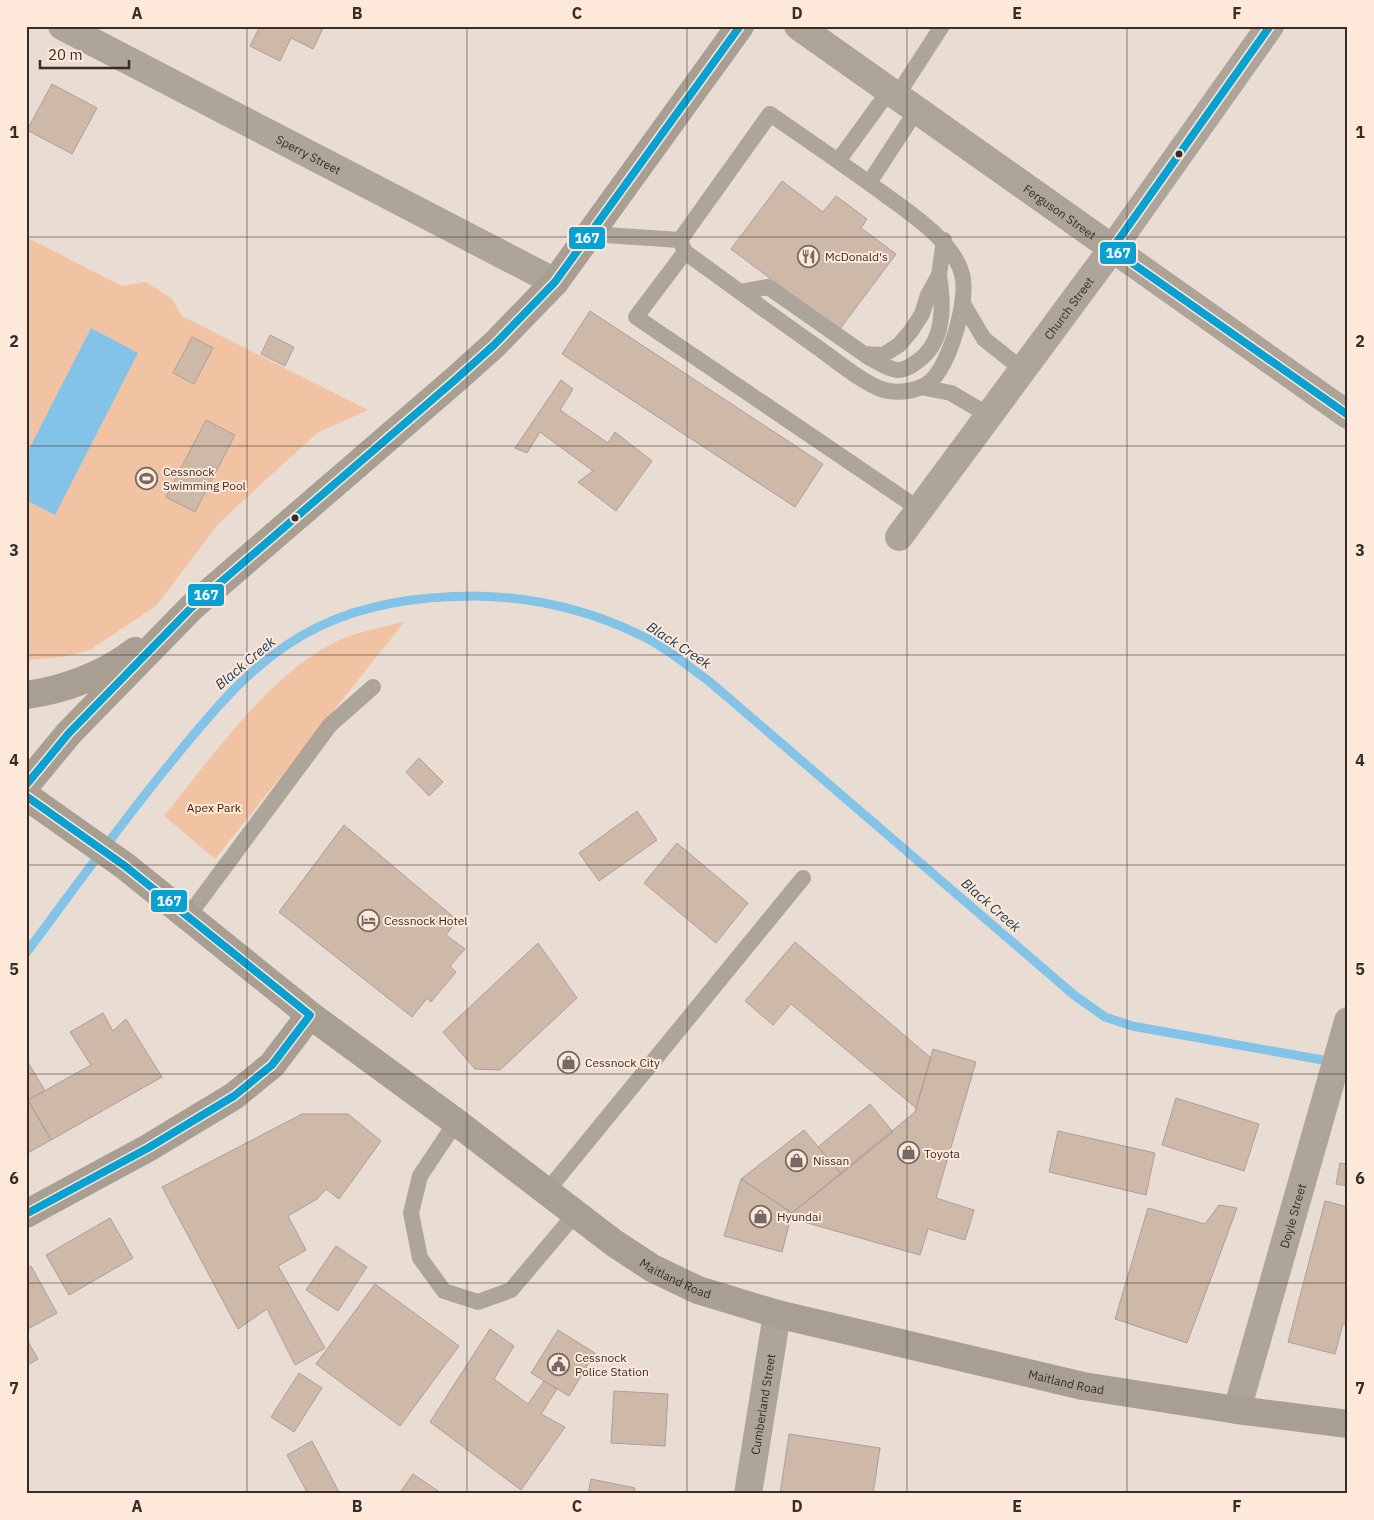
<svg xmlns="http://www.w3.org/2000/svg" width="1374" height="1520" viewBox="0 0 1374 1520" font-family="'IBM Plex Sans',sans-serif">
<rect width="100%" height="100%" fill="#e9dcd3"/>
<path fill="#f1c3a2" d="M 26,237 L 122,286 L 146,282 L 172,299 L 182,316 L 368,410 L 317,433 L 219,523 L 156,606 L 90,650 L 63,657 L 26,660 Z
M 405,621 L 215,859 L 164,816 C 212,757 275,665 347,637 C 365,630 386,627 405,621 Z"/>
<path fill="#84c3e8" d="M 91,328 L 138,353 L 55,515 L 26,500 L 26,455 Z"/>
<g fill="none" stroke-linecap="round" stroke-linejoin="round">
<path stroke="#84c3e8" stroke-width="9" d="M 26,953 C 74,889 121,823 172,761 C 215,708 257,656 320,626 C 368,603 423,596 476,596 C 531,597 588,610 638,634 C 664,646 687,665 710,682 L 1074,995 L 1105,1017 L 1132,1026 L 1334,1062"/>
</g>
<path fill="#ceb9a9" stroke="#aaa098" d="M 260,26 L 324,26 L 313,49 L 291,38 L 280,61 L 250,46 Z
M 52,84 L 97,108 L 72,154 L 27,130 Z
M 782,181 L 823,212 L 836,196 L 867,219 L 861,228 L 896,254 L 839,330 L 731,249 Z
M 590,311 L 823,464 L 795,507 L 562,354 Z
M 270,335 L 294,347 L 285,366 L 261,354 Z
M 192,337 L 213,348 L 194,384 L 173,373 Z
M 561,380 L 573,389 L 560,410 L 608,443 L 615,432 L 652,461 L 616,511 L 578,482 L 593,471 L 540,432 L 527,453 L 515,448 Z
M 206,420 L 235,435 L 195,512 L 166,497 Z
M 419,758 L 443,782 L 429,796 L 406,772 Z
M 637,811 L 657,840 L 599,881 L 579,853 Z
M 344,825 L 457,920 L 446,935 L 465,949 L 450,966 L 456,972 L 431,1002 L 427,998 L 412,1017 L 279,912 Z
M 677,843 L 748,903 L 716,943 L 644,883 Z
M 795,942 L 931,1058 L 916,1108 L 791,1004 L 773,1025 L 745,1001 Z
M 538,943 L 577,998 L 500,1070 L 475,1069 L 443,1032 Z
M 103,1013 L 113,1031 L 126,1019 L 162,1077 L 51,1140 L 28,1100 L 91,1065 L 70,1032 Z
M 933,1049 L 976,1062 L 936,1198 L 974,1210 L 965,1240 L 928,1229 L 920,1255 L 790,1218 L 792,1213 L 915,1112 Z
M 26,1059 L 45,1091 L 28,1100 L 51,1140 L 26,1154 Z
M 1176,1098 L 1259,1124 L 1244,1171 L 1162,1145 Z
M 870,1104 L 893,1132 L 841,1174 L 818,1147 Z
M 302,1114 L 348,1114 L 381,1141 L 339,1199 L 326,1189 L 317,1199 L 288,1216 L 306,1250 L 278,1266 L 325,1348 L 295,1365 L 267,1309 L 238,1329 L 162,1187 Z
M 804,1130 L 841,1174 L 792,1213 L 741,1179 Z
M 1058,1131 L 1155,1153 L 1146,1195 L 1049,1172 Z
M 1340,1163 L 1348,1164 L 1348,1186 L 1336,1184 Z
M 741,1179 L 792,1213 L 782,1252 L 724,1236 Z
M 1325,1201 L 1348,1207 L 1348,1326 L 1343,1324 L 1335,1354 L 1288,1342 Z
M 1219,1205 L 1237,1208 L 1187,1343 L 1115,1319 L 1148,1208 L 1205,1224 Z
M 110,1218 L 133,1258 L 69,1295 L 46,1255 Z
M 336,1246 L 367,1267 L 338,1311 L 306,1290 Z
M 31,1266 L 57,1313 L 26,1330 L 26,1269 Z
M 375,1284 L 459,1346 L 400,1426 L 316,1364 Z
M 490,1329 L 514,1346 L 494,1379 L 528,1404 L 544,1381 L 557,1389 L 541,1414 L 565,1427 L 521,1490 L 430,1422 Z
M 558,1330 L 595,1353 L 569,1396 L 531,1373 Z
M 26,1338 L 38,1359 L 26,1366 Z
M 299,1373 L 322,1388 L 294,1432 L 271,1417 Z
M 614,1391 L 668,1394 L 665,1446 L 611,1443 Z
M 789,1434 L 880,1448 L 873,1494 L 780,1494 Z
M 312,1441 L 340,1494 L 308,1494 L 287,1455 Z
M 413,1474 L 441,1493 L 440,1494 L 399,1494 Z
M 591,1479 L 635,1488 L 634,1494 L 588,1494 Z"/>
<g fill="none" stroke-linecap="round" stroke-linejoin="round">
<path stroke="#ada599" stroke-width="16" d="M 889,91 L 838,161 L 770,114 L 680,240 L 685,252 C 729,284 773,316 817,347 C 834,359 864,384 884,390 C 898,394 920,391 931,381 C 950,363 969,299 962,274 C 952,237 899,206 869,183 L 916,111
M 896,97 L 942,26
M 838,161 L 869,183
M 590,234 L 680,240
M 685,252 L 636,317 L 919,509
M 740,292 L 768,287 L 864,354 L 883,355 L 899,345 L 911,331 L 922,314 L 928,295 L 939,275 L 944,240
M 962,302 L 984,339 L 1023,370
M 865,355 C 875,360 886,369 897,370 C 903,370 910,367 915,363 C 945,344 944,307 939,275
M 921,387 L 951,393 L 990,416
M 189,915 L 330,725 L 373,687
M 456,1122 L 420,1176 L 411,1213 L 420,1258 L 444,1291 L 478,1302 L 511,1290 L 576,1213
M 547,1191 L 803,878"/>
<g stroke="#ada599" stroke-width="28">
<path id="s1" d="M 62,26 L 555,282"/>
<path id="s2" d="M 899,537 L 1112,249 L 1270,26"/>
<path id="s3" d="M 1237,1410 L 1348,1021"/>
<path id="s4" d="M 748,1494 L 777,1314"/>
</g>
<path stroke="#ada397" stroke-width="28" id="s5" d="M 798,26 L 1348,415"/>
<g stroke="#a89f92" stroke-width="28">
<path d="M 26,695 C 64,690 104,675 135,651"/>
<path d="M 26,785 L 69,733 L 192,607 L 455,380 L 494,345 L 555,282 L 740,26"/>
<path id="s6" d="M 26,796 L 125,866 L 310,1015 L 456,1122 L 614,1243 L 652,1268 L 698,1290 L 777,1314 L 1083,1386 L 1237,1410 L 1348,1424"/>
<path d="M 26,1214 L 148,1148 L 234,1096 L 272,1065 L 310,1015"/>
</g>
<defs>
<path id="bus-1" d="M 1270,26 L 1112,249 L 1348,415
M 26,785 L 69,733 L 192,607 L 455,380 L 494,345 L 555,282 L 740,26
M 26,796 L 125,866 L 310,1015 L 272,1065 L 234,1096 L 148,1148 L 26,1214"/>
</defs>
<use href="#bus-1" stroke="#fde8da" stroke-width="11"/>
<use href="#bus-1" stroke="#08a1d1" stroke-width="8"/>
</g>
<path fill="none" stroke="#372d27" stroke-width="1" stroke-opacity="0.55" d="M 247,26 L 247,1494M 467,26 L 467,1494M 687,26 L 687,1494M 907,26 L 907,1494M 1127,26 L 1127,1494M 26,237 L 1348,237M 26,446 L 1348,446M 26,655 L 1348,655M 26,865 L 1348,865M 26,1074 L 1348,1074M 26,1283 L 1348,1283"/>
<defs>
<symbol id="restaurant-ring" viewBox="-11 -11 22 22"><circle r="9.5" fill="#fde8da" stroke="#756a63" stroke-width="1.5"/><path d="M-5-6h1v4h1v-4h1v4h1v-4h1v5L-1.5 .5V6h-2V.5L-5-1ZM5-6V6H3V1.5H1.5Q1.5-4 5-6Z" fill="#756a63"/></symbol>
<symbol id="stadium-ring" viewBox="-11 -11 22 22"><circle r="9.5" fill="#fde8da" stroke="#756a63" stroke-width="1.5"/><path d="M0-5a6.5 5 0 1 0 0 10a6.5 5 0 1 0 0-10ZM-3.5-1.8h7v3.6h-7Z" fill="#756a63"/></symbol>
<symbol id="hotel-ring" viewBox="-11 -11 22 22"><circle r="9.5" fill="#fde8da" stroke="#756a63" stroke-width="1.5"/><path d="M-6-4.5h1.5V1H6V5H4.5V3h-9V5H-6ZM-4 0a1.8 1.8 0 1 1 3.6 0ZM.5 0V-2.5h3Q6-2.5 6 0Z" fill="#756a63"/></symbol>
<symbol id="shop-ring" viewBox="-11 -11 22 22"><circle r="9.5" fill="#fde8da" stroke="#756a63" stroke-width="1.5"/><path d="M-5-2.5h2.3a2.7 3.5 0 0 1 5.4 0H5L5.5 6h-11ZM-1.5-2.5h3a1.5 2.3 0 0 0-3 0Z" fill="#756a63"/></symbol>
<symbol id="civic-ring" viewBox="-11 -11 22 22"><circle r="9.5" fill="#fde8da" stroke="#756a63" stroke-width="1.5"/><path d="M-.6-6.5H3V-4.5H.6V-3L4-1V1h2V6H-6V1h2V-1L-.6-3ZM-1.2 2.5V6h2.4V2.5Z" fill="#756a63"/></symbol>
</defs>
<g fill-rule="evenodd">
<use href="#restaurant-ring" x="796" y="244" width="25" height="25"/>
<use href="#stadium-ring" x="134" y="466" width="25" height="25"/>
<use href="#hotel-ring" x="356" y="908" width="25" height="25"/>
<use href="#shop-ring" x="556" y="1050" width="25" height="25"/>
<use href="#shop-ring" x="896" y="1140" width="25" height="25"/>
<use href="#shop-ring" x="784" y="1148" width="25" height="25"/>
<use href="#shop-ring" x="748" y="1204" width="25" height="25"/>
<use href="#civic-ring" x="546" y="1352" width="25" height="25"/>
</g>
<g fill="#372d27" stroke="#fde8da" stroke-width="2">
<circle cx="1179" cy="154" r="4.5"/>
<circle cx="295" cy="518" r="4.5"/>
</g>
<g text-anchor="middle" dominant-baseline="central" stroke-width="4" stroke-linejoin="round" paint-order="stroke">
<g font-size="12" fill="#372d27" stroke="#fde8da">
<text stroke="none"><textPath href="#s1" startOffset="278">Sperry Street</textPath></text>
<text stroke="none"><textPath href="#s5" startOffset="321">Ferguson Street</textPath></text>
<text stroke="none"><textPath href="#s2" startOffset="285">Church Street</textPath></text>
<text stroke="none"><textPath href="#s3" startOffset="202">Doyle Street</textPath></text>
<text stroke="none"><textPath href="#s6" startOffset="810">Maitland Road</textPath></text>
<text stroke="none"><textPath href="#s6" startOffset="1215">Maitland Road</textPath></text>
<text stroke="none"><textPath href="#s4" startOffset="91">Cumberland Street</textPath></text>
</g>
<g font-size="12" fill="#372d27" stroke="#fde8da" text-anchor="start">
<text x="825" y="256">McDonald's</text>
<text x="163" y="471">Cessnock<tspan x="163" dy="14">Swimming Pool</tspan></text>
<text x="384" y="920">Cessnock Hotel</text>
<text x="585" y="1062">Cessnock City</text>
<text x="924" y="1153">Toyota</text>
<text x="813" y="1160">Nissan</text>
<text x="777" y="1216">Hyundai</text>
<text x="575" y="1357">Cessnock<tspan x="575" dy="14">Police Station</tspan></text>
</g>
<g font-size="12" fill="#402107" stroke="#fde8da">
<text x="214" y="807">Apex Park</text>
</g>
<g font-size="14" font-style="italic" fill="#113a52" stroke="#fde8da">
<text transform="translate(679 645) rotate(33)">Black Creek</text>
<text transform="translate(245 663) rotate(-40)">Black Creek</text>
<text transform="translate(991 905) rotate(41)">Black Creek</text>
</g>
</g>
<g stroke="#fde8da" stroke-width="2">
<rect x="568" y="226" width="38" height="24" rx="5" fill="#08a1d1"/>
<rect x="1099" y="241" width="38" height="24" rx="5" fill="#08a1d1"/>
<rect x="187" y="583" width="38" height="24" rx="5" fill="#08a1d1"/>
<rect x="150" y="889" width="38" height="24" rx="5" fill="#08a1d1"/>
</g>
<g font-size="14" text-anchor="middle" font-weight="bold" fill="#fff">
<text x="587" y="243">167</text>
<text x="1118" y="258">167</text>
<text x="206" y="600">167</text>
<text x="169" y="906">167</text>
</g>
<rect width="1374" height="1520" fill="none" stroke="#fde8da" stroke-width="55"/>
<path d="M40 60v8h89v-8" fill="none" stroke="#372d27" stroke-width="2.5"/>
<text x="48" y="60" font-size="15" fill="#372d27" stroke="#fde8da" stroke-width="4" paint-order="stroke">20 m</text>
<rect x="28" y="28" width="1318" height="1464" fill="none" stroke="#372d27" stroke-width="2"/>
<g font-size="16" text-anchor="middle" font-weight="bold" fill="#372d27">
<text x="137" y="19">A</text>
<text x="357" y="19">B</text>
<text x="577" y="19">C</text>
<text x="797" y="19">D</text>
<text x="1017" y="19">E</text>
<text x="1237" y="19">F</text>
<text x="14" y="138">1</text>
<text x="1360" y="138">1</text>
<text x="14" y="347">2</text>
<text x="1360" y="347">2</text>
<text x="14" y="556">3</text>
<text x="1360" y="556">3</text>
<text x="14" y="766">4</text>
<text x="1360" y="766">4</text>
<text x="14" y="975">5</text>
<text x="1360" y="975">5</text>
<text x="14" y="1184">6</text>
<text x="1360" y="1184">6</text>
<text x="14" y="1394">7</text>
<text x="1360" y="1394">7</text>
<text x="137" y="1512">A</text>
<text x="357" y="1512">B</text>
<text x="577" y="1512">C</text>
<text x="797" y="1512">D</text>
<text x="1017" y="1512">E</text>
<text x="1237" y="1512">F</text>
</g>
</svg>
